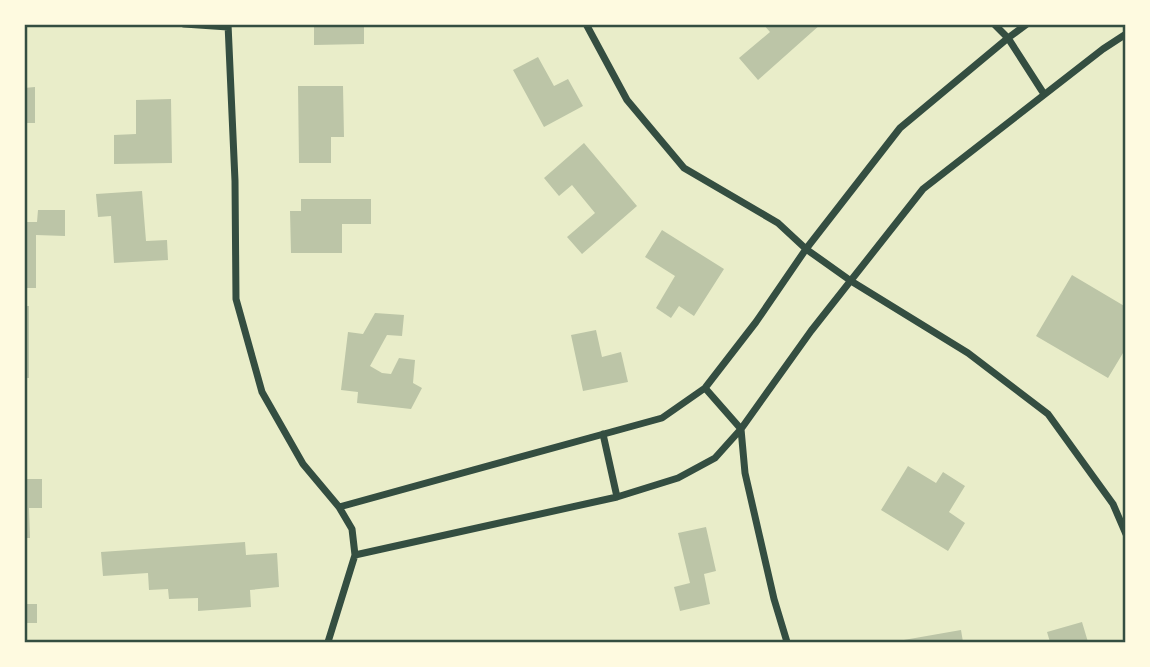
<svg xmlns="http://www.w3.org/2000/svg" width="1150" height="667" viewBox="0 0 1150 667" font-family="Arial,sans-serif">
<rect width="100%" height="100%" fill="#e9edc9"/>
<path fill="#bcc5a7" d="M 314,24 L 364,24 L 364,44 L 314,45 Z
M 763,24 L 821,24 L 758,80 L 739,58 L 770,32 Z
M 538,57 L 554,86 L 568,79 L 583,106 L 544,127 L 513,70 Z
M 298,86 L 343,86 L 344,137 L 331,137 L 331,163 L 299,163 Z
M 35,87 L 35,123 L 24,123 L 24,88 Z
M 171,99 L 172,163 L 114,164 L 114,135 L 136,134 L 136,100 Z
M 584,143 L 637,206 L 582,254 L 567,237 L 595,213 L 572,185 L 559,196 L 544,178 Z
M 142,191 L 146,241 L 167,240 L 168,260 L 114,263 L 111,216 L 98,217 L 96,194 Z
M 301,199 L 371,199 L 371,224 L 342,224 L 342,253 L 291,253 L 290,211 L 301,211 Z
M 38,210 L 65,210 L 65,236 L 36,235 L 36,288 L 24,288 L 24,222 L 37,222 Z
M 662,230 L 724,269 L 694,316 L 679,306 L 671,318 L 656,308 L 675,276 L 645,257 Z
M 1072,275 L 1126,307 L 1126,348 L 1108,378 L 1036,336 Z
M 24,306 L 29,306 L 29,378 L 24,378 Z
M 375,313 L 404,315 L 402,336 L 387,335 L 370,366 L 382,373 L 391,374 L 399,358 L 415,360 L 413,383 L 422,388 L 411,409 L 357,403 L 358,392 L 341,390 L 348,332 L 363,334 Z
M 596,330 L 602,357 L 621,352 L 628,382 L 583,391 L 571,335 Z
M 908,466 L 936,483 L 943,472 L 965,486 L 949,512 L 965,523 L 948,551 L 881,510 Z
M 24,479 L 42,479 L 42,508 L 29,508 L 30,538 L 24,538 Z
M 706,527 L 716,571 L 704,574 L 710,604 L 680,611 L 674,587 L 690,583 L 678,533 Z
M 245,542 L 246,555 L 277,553 L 279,587 L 250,590 L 251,607 L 198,611 L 198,598 L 169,599 L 168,589 L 149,590 L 148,573 L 103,576 L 101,552 Z
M 24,604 L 37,604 L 37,623 L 24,623 Z
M 1082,622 L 1088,642 L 1050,642 L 1047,632 Z
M 961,630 L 963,642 L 898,642 L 898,641 Z"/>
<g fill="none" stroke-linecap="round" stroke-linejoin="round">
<path stroke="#344e41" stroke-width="7" d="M 184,24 L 228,27
M 228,24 L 235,181 L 236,299 L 262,392 L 303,464 L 339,507 L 352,529 L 355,555 L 328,642
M 586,24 L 627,100 L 684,168 L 778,223 L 806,249 L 851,281 L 968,353 L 1048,414 L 1113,504 L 1126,534
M 994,24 L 1008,38 L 1044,94
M 705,388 L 741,429 L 745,473 L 774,599 L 787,642
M 603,434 L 617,497
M 339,507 L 662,418 L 705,388 L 756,322 L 806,249 L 900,128 L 1008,38 L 1027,24
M 355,555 L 617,497 L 678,478 L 715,458 L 741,429 L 811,331 L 923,189 L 1103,49 L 1126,34"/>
</g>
<rect width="1150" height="667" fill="none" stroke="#fefae0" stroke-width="52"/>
<rect x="26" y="26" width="1098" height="615" fill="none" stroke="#344e41" stroke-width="2.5"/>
</svg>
